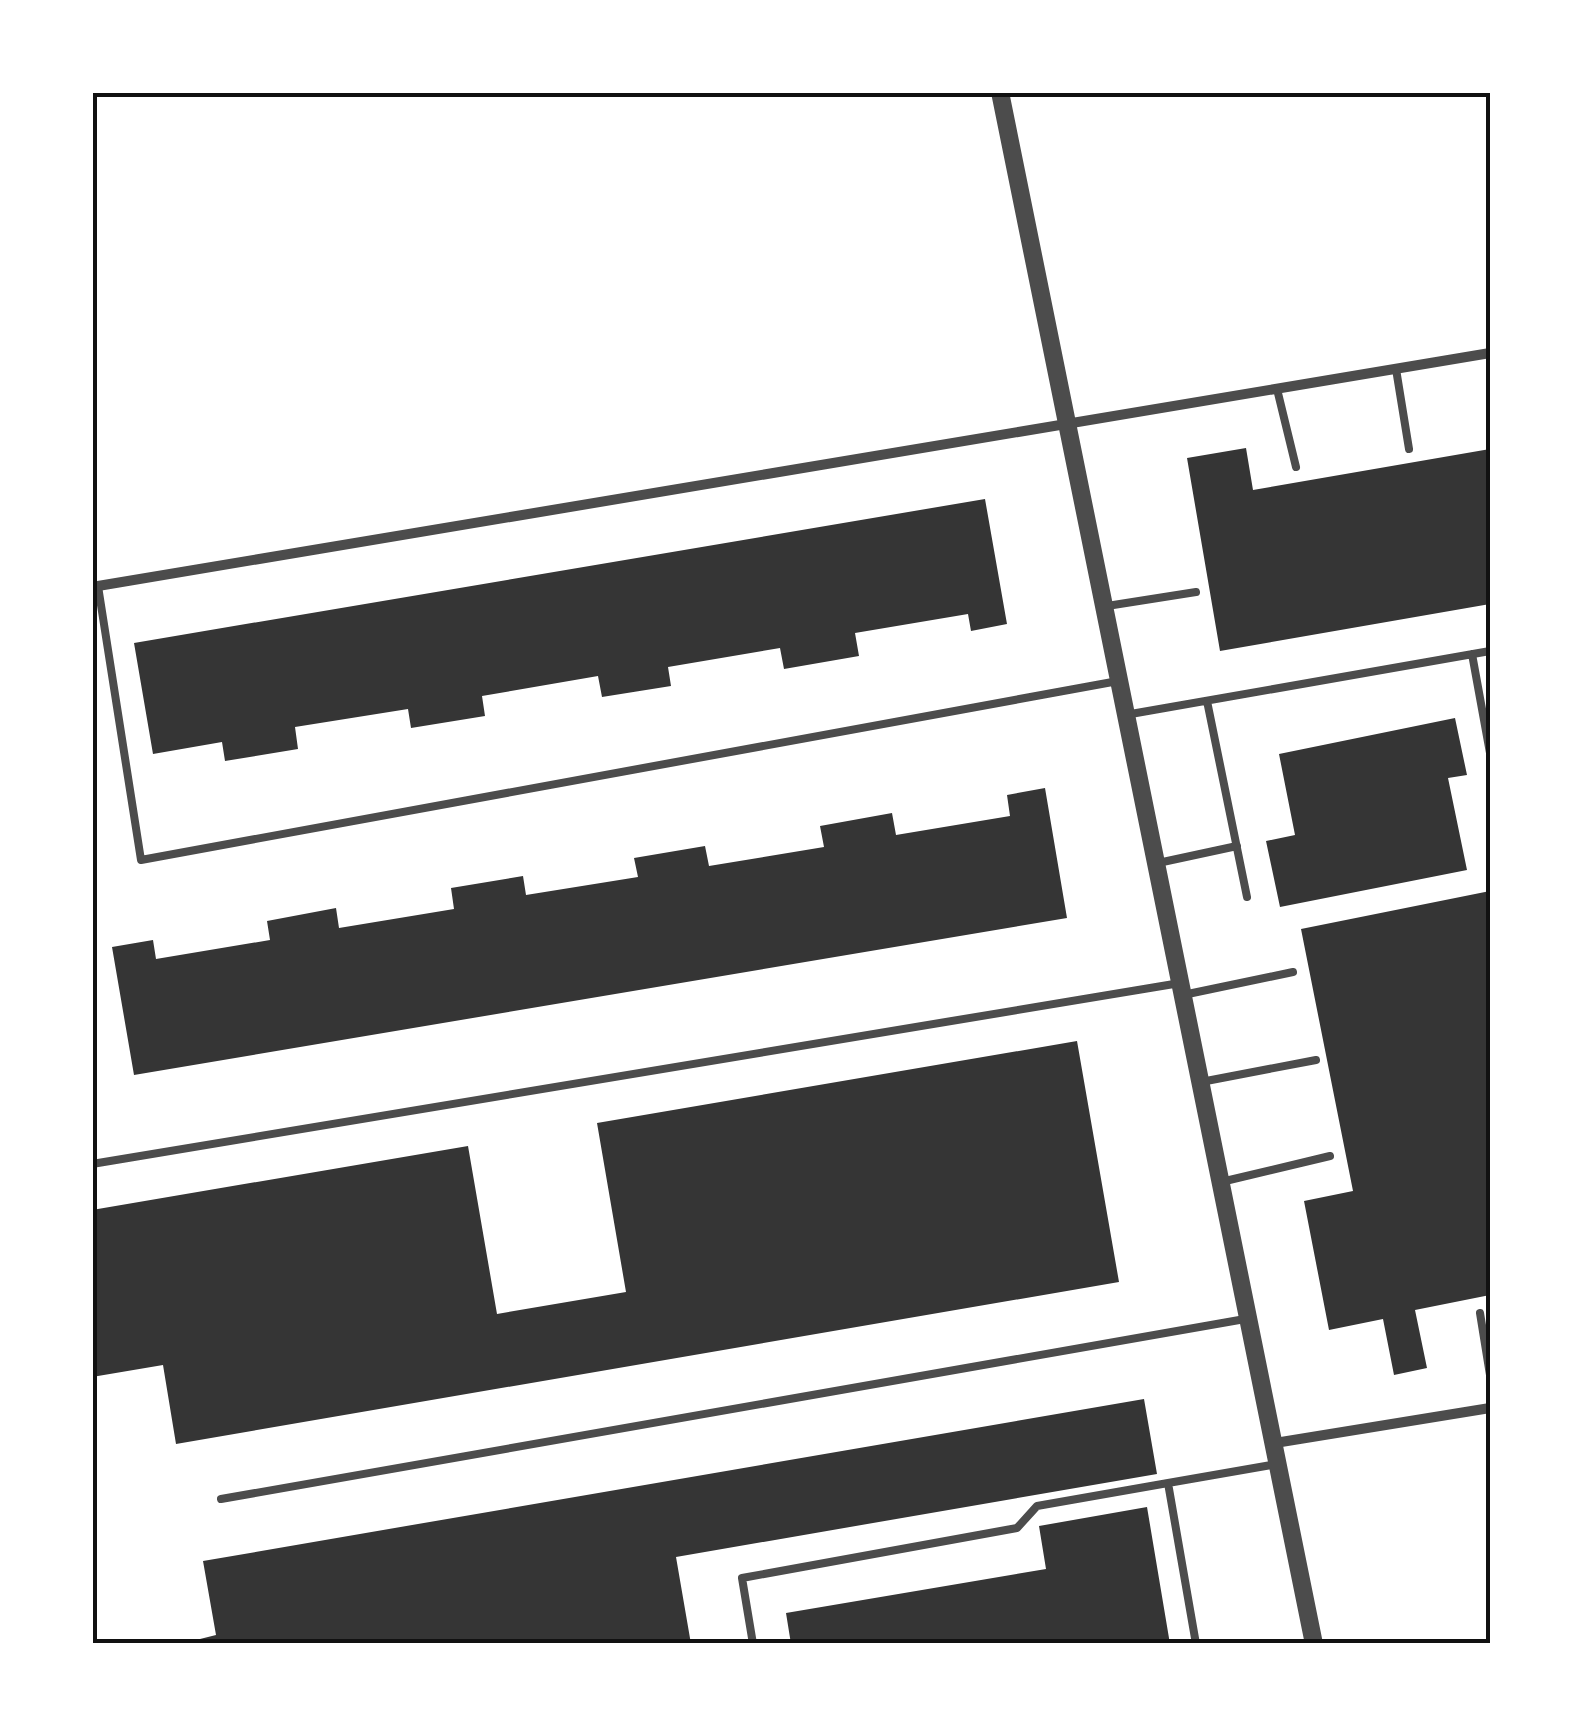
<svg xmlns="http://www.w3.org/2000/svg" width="1583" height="1736" viewBox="0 0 1583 1736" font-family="'Roboto Condensed',sans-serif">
<rect width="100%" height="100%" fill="#fff"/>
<path fill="#353535" d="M 1246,448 L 1253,490 L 1490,449 L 1490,604 L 1220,651 L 1187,458 Z
M 985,499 L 1007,624 L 971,631 L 968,614 L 855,633 L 859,656 L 784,669 L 780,648 L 668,667 L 671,686 L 602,697 L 598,676 L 482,696 L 485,716 L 411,728 L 408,709 L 295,727 L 298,749 L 225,761 L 222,742 L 153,754 L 134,643 Z
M 1455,718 L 1467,775 L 1448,778 L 1467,870 L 1280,907 L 1266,841 L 1295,835 L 1279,754 Z
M 1045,788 L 1067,918 L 134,1075 L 112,947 L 153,940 L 156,959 L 270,940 L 267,921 L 336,908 L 339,928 L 454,909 L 451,888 L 523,876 L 526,895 L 638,877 L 634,858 L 705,846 L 709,866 L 824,847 L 820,826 L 892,813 L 896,835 L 1010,816 L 1007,795 Z
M 1490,891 L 1490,1295 L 1415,1310 L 1427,1368 L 1394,1375 L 1383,1319 L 1329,1330 L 1304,1201 L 1353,1191 L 1301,929 Z
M 1077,1041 L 1119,1282 L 176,1444 L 163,1365 L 92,1377 L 92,1210 L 468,1146 L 497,1314 L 626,1292 L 597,1123 Z
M 1144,1399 L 1157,1474 L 676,1557 L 691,1644 L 180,1644 L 216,1635 L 203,1561 Z
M 1147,1507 L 1170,1644 L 791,1644 L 786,1613 L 1046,1569 L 1039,1526 Z"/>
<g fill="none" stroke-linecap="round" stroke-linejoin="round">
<path stroke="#4c4c4c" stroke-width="8" d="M 1396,369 L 1409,449
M 1277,389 L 1296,467
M 98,586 L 141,860 L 1118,681
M 1107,606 L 1196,592
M 1472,654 L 1490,753
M 1207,701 L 1247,897
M 1125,715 L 1490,651
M 1158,863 L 1237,846
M 1183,995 L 1293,972
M 1201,1082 L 1316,1060
M 92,1164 L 1180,983
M 1221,1182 L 1330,1156
M 1480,1313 L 1490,1375
M 1168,1483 L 1277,1464
M 221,1499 L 1245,1319
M 753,1644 L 742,1578 L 1017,1528 L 1037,1506 L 1168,1483 L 1196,1644"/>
<path stroke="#4c4c4c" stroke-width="10" d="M 92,587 L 1490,353
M 1275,1443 L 1490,1408"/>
<path stroke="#4c4c4c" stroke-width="18" d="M 1000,92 L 1314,1644"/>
</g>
<rect width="1583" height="1736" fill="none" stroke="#ffffff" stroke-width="190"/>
<rect x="95" y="95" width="1393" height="1546" fill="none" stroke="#111" stroke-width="4"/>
</svg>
